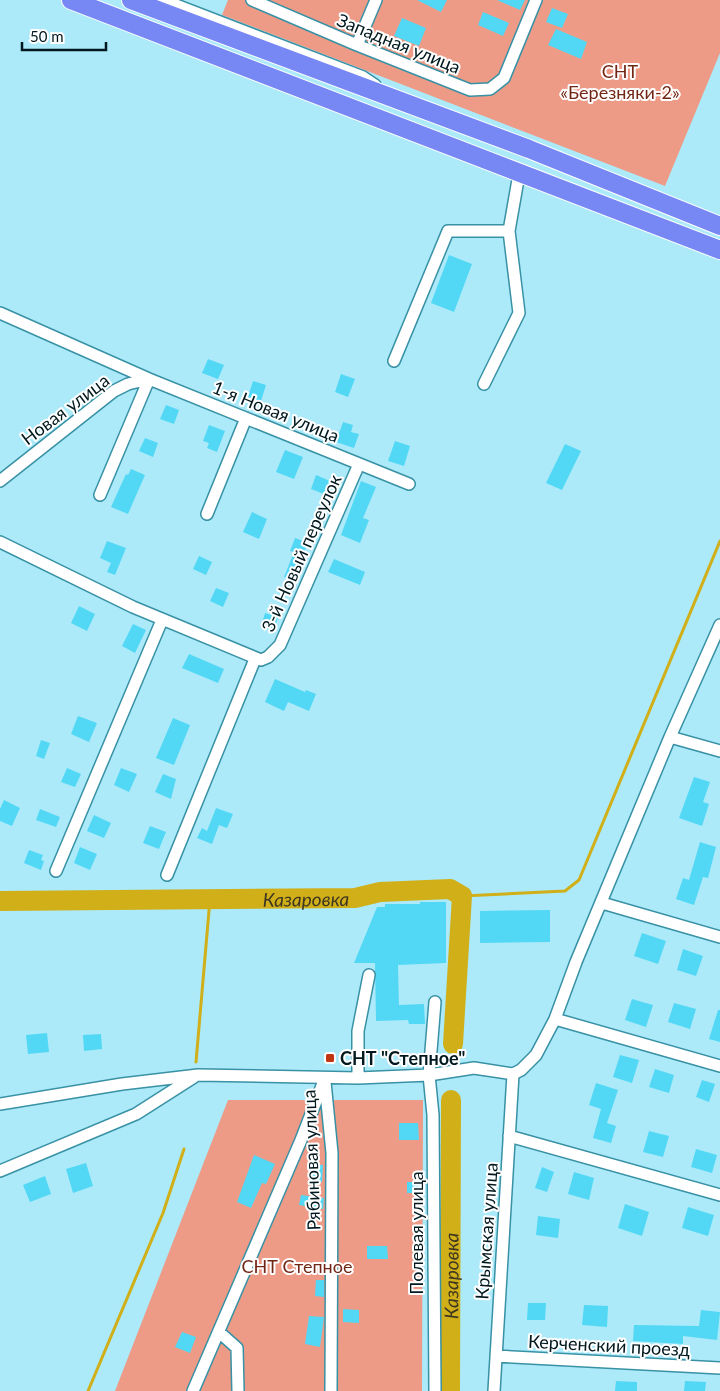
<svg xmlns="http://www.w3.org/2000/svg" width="720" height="1391" viewBox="0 0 720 1391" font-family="Lato,sans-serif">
<rect width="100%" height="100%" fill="#aceafa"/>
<path fill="#ed9b86" d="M 228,0 L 720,0 L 720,53 L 665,186 L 222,15 Z
M 228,1100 L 423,1100 L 422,1391 L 115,1391 Z"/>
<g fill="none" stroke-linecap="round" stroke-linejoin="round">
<path stroke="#d0af19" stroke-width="3" d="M 462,896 L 565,891 L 579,880 L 720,541
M 196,1062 L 210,899
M 88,1391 L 163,1213 L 184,1149"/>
<g stroke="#d0af19" stroke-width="20">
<path id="s1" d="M 0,901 L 355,898 L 380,892 L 450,889 L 462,896 L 453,1044"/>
<path id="s2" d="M 450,1391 L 451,1100"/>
</g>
</g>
<path fill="#52d8f5" d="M 417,0 L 447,0 L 441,12 Z
M 497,0 L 525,0 L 520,10 Z
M 552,8 L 568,14 L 562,28 L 546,22 Z
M 483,12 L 509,23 L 503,36 L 478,25 Z
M 402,18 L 426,28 L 419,46 L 394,36 Z
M 556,29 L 587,42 L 581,59 L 548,45 Z
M 449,255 L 472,264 L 454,312 L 431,303 Z
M 208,359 L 224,365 L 218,379 L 202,373 Z
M 341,374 L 355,379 L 348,397 L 335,392 Z
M 253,381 L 266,385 L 261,401 L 248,397 Z
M 166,405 L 179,410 L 174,424 L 160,419 Z
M 343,422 L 353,425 L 351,432 L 359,434 L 354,448 L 336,442 Z
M 209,425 L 225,431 L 217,452 L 207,448 L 209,443 L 203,441 Z
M 145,438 L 158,443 L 153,457 L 139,451 Z
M 395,441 L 410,446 L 404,466 L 388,461 Z
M 565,444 L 581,451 L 562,490 L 546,483 Z
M 285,450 L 303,457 L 294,479 L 276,472 Z
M 131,469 L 145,475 L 128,514 L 111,507 L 126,474 L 128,475 Z
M 316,475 L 330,481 L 324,494 L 311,489 Z
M 361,481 L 376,487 L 363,518 L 369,520 L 360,543 L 341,535 Z
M 252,512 L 267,519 L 259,539 L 243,532 Z
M 295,538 L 308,543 L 298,566 L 302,567 L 296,582 L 284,577 L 294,552 L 290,551 Z
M 107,541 L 126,548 L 115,575 L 107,572 L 111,563 L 100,558 Z
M 199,556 L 212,562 L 206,575 L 193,569 Z
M 334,559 L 365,572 L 360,585 L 328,572 Z
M 216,588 L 229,593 L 223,607 L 210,601 Z
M 79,606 L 95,614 L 87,631 L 71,623 Z
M 265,613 L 278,617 L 274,631 L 261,627 Z
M 133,624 L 146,630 L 135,653 L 122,646 Z
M 189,654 L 224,669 L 218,683 L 182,668 Z
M 275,679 L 305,692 L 306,690 L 316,694 L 309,711 L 288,702 L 284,711 L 265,702 Z
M 78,716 L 97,723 L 89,742 L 71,734 Z
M 173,718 L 190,725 L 174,765 L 156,758 Z
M 41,740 L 50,743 L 44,759 L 36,756 Z
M 67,768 L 81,774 L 75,787 L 61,782 Z
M 121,768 L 137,774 L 129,792 L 114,785 Z
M 163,774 L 176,779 L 171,799 L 155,792 Z
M 694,777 L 710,782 L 703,802 L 709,804 L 702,826 L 679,818 Z
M 4,800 L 20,808 L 12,826 L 0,821 L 0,809 Z
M 216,808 L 233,814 L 227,828 L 219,825 L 212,844 L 197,838 L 202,828 L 207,831 Z
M 40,809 L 60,817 L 56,827 L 36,820 Z
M 94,815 L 111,823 L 104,838 L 87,831 Z
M 150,826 L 166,832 L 159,849 L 143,843 Z
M 700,842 L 716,847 L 708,878 L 703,877 L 694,905 L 676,899 L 683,878 L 689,880 Z
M 80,847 L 97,854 L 90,870 L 74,863 Z
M 29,850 L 43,855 L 41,860 L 44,861 L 41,870 L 24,863 Z
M 420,902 L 446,902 L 446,963 L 398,965 L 399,1005 L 424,1004 L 425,1024 L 409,1024 L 408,1020 L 376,1021 L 375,963 L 354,963 L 377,907 L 385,907 L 385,904 L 420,904 Z
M 550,910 L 550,942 L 480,943 L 480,911 Z
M 642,933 L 666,941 L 658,964 L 634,956 Z
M 683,949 L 703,956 L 696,976 L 677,970 Z
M 632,999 L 653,1005 L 646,1027 L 625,1020 Z
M 674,1003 L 696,1009 L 690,1029 L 668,1022 Z
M 718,1010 L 720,1010 L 720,1042 L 709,1039 Z
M 47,1033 L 49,1052 L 28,1054 L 26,1035 Z
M 101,1034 L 102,1049 L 84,1051 L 83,1035 Z
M 620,1055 L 639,1060 L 632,1083 L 613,1077 Z
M 655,1069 L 674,1075 L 669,1093 L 649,1087 Z
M 702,1080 L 715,1084 L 709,1102 L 696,1097 Z
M 596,1083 L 618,1090 L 607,1123 L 616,1126 L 611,1143 L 593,1138 L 601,1109 L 589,1105 Z
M 399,1123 L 418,1123 L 419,1140 L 399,1140 Z
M 649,1131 L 669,1136 L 663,1157 L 643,1152 Z
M 696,1149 L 717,1155 L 712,1173 L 691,1167 Z
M 254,1155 L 275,1164 L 266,1184 L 262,1183 L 251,1208 L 237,1202 Z
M 86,1163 L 93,1186 L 73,1193 L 66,1169 Z
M 312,1164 L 323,1165 L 322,1182 L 311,1181 Z
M 542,1167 L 554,1172 L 547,1192 L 535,1188 Z
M 574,1172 L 594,1178 L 589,1200 L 568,1194 Z
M 45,1176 L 51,1194 L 30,1202 L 23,1185 Z
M 407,1182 L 421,1182 L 421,1193 L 407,1193 Z
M 301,1195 L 324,1198 L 323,1209 L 299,1205 Z
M 625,1204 L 649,1212 L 642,1236 L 618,1228 Z
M 688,1207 L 714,1215 L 708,1236 L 682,1228 Z
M 538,1216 L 560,1219 L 558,1238 L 536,1235 Z
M 367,1246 L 387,1246 L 388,1259 L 367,1259 Z
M 316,1280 L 324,1280 L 324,1297 L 315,1296 Z
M 528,1303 L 546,1303 L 545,1320 L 527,1320 Z
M 584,1305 L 608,1306 L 607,1327 L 582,1325 Z
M 343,1309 L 359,1310 L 359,1323 L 343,1322 Z
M 701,1310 L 720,1312 L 717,1340 L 683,1336 L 683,1344 L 633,1341 L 634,1325 L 699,1326 Z
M 309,1316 L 324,1317 L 320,1347 L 305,1344 Z
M 182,1332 L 196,1337 L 190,1353 L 175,1347 Z
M 616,1381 L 637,1382 L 637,1391 L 615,1391 Z
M 685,1381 L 706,1382 L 705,1391 L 684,1391 Z"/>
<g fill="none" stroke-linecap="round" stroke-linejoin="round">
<defs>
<path id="minor" d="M 163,0 L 363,77 L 375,85
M 252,0 L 357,45 L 470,90 L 490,89 L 504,78 L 536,0
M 357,45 L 376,0
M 0,313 L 149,379 L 100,495
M 394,361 L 448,231 L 509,231
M 484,384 L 519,313 L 509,231 L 519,174
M 0,481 L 114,391 L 128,384 L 149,379 L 409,484
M 207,514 L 246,418
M 0,542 L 133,607 L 261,660 L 268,657 L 280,645 L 359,464
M 670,737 L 720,751
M 56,871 L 162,620
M 167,875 L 255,659
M 602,903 L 720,937
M 555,1019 L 720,1066
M 358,1078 L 358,1031 L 369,975
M 325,1082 L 332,1153 L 331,1391
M 0,1104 L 122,1084 L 198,1075 L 358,1078 L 429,1075 L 474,1068 L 513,1074 L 521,1070 L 536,1055 L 555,1019 L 576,962 L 670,737 L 720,625
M 509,1136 L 720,1195
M 0,1171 L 136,1114 L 194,1077
M 219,1332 L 237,1348 L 238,1391
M 496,1356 L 720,1368
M 193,1391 L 301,1140 L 325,1078
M 435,1391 L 433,1115 L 429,1075 L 435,1002
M 494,1391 L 513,1074"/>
<path id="highway" d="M 71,0 L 720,250
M 131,0 L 529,149 L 720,226"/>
</defs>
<use href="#minor" stroke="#3891a4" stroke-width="14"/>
<use href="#highway" stroke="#fff" stroke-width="20"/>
<use href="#minor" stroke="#fff" stroke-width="11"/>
<use href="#highway" stroke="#7788f4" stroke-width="18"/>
</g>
<rect fill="#c03611" stroke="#fff" stroke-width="2" x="325" y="1053" width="10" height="10" rx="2.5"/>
<g text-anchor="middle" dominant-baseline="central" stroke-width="4" stroke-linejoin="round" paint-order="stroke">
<g font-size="18" fill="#01181e" stroke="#fff">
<text transform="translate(399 43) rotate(22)">Западная улица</text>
<text transform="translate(65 409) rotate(-37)">Новая улица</text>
<text transform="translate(276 411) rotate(22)">1-я Новая улица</text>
<text transform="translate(301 553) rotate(-66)">3-й Новый переулок</text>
<text transform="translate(311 1160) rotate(-92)">Рябиновая улица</text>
<text transform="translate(486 1231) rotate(-86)">Крымская улица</text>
<text transform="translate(416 1233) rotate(-90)">Полевая улица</text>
<text transform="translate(609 1345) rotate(3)">Керченский проезд</text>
</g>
<g font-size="18" fill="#722716" stroke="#fff">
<text x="620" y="71">СНТ<tspan x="620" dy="21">«Березняки-2»</tspan></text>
<text x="297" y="1266">СНТ Степное</text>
</g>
<g font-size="18" font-weight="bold" fill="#01181e" stroke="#fff" text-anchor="start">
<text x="340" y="1058">СНТ "Степное"</text>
</g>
<g font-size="19" font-style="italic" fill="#3d3721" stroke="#fff">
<text stroke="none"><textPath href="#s1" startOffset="306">Казаровка</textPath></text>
<text stroke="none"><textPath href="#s2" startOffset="115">Казаровка</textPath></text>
</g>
</g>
<path d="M22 42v8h84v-8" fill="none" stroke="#01181e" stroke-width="2.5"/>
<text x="30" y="42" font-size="15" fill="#01181e" stroke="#ffffff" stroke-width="4" paint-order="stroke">50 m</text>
</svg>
